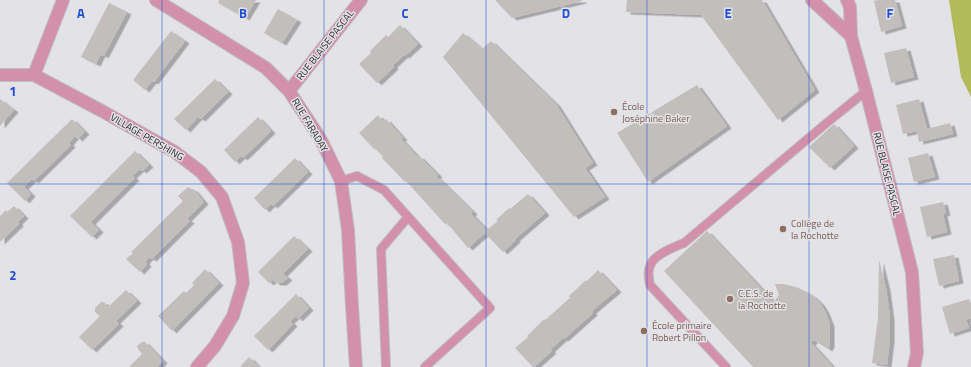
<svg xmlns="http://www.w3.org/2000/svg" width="971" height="367" viewBox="0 0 971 367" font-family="'Titillium Web',sans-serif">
<defs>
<filter id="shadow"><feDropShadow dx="4.5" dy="2.5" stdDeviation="0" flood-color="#0004"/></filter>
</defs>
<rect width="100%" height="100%" fill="#e3e2e6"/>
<path fill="#b2bb59" d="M 949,0 L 971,0 L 971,97 L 961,77 Z"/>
<path fill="#c1bebb" filter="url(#shadow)" d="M 219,0 L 256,0 L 245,18 L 218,3 Z
M 496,0 L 582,0 L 582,1 L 512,18 L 496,1 Z
M 627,0 L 762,0 L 815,90 L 778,120 L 701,15 L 626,12 Z
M 878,0 L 895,0 L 902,26 L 881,32 L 874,1 Z
M 109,3 L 127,12 L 104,56 L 101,54 L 96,64 L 81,57 Z
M 278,9 L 297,20 L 282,43 L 264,33 Z
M 400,25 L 418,44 L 405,56 L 404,55 L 393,65 L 394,67 L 377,83 L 359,64 L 371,53 L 370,51 L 386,35 L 388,37 Z
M 171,31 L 185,41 L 154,82 L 152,81 L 145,90 L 133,80 Z
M 463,33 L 482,49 L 491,41 L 556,104 L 593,163 L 585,168 L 605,197 L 574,217 L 443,57 Z
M 906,48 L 914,77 L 891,83 L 884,53 Z
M 215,79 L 228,92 L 201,119 L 198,117 L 186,130 L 174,119 Z
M 697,85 L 727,126 L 648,182 L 617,133 Z
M 0,99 L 14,110 L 0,126 Z
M 919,99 L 927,129 L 950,123 L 953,134 L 919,142 L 917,131 L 903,134 L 896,105 Z
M 378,115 L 383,121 L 386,119 L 403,138 L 401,139 L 418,157 L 419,156 L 438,175 L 436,176 L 473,212 L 471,214 L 487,230 L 498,221 L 496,220 L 509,208 L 510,209 L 528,194 L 545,213 L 515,239 L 516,240 L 503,252 L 485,233 L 468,248 L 447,223 L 445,224 L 406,181 L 405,182 L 382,158 L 383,157 L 376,149 L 375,150 L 359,133 Z
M 258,117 L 271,131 L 243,158 L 241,156 L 235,162 L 224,150 Z
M 72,119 L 85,132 L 78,139 L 75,136 L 69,143 L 71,145 L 34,181 L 32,179 L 24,187 L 31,194 L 25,201 L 7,183 Z
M 834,124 L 854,146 L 830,168 L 809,147 Z
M 135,151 L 149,165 L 142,171 L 140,169 L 132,176 L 135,178 L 91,222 L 99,230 L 92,237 L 70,216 Z
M 928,153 L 935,177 L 914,182 L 908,158 Z
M 295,158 L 308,172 L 273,206 L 271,204 L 265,210 L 254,198 Z
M 188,187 L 194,190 L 204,202 L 187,219 L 190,221 L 152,259 L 149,257 L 145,262 L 147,264 L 140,272 L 126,259 L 133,253 L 131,252 L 183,201 L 178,196 Z
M 943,202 L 946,213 L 943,214 L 947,232 L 927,237 L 920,207 Z
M 14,206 L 24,216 L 18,222 L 19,224 L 0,242 L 0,216 L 6,210 L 7,212 Z
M 707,231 L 774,302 L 779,295 L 775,284 L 783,284 L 796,287 L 805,291 L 813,296 L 820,303 L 825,311 L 830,324 L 830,345 L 828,349 L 814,340 L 811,343 L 833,367 L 753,367 L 664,271 Z
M 294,236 L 308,249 L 283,274 L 288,278 L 282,283 L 276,283 L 273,280 L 269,283 L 258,272 Z
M 954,255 L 959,281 L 939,286 L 933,259 Z
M 879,260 L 886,288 L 890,317 L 890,340 L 887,365 L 872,363 L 878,318 Z
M 205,269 L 219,283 L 172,331 L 158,316 L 184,291 L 186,293 L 194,285 L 192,283 Z
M 598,270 L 617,290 L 592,311 L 593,313 L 564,339 L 563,338 L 550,350 L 552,351 L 534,367 L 533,367 L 515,348 L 528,337 L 527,336 L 544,319 L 545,320 L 570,298 L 569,296 L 586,280 L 587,281 Z
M 126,290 L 137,301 L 116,321 L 119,324 L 92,350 L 79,337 L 100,316 L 95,312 L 95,308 L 101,302 L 104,302 L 108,307 Z
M 296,294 L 309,308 L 298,319 L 296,316 L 290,321 L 293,324 L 268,350 L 254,336 Z
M 969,299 L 971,305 L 971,318 L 966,320 L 969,328 L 950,334 L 942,307 Z
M 142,342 L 145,342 L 163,361 L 157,367 L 129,367 L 142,354 L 138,349 L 137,346 Z
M 249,357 L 259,367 L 240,367 Z"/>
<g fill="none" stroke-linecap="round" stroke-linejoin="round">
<defs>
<path id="service" d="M 341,181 L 357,176 L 384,190 L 490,308 L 425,367
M 386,367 L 381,249 L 408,217
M 726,367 L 650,285 C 649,279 647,272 650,266 C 653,255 674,247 684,243 L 829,121 L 866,91"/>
<path id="minor" d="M 156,0 L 266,68 L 289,91 L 320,138 L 341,181 L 348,230 L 352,306 L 356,367
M 812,0 L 851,36 L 866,91 L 912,272 L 917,353 L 914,367
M 847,0 L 850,7 L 851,36
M 0,75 L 34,75 L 102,111 L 175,152 L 201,172 L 222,197 L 238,242 L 243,283 L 233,316 L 215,346 L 197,367
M 34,75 L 63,0
M 289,91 L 361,0"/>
</defs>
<use href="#service" stroke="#bebdc0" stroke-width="10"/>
<use href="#minor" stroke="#bebdc0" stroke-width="14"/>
<use href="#service" stroke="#d391a9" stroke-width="8"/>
<use href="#minor" stroke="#d391a9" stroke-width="12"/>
</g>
<path fill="none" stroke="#1d4ed8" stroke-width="1" stroke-opacity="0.55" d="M 162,0 L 162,367M 324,0 L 324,367M 486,0 L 486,367M 647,0 L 647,367M 809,0 L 809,367M 0,184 L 971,184"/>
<g fill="#8d6e63" stroke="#e3e2e6" stroke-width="1.5">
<circle cx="614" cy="112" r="4"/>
<circle cx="783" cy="229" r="4"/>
<circle cx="730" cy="299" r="4"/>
<circle cx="644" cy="331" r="4"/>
</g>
<g text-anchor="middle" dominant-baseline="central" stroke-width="3" stroke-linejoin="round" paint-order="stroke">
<g font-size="10" fill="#282829" stroke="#e3e2e6">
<text transform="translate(325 45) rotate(-52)">RUE BLAISE PASCAL</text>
<text transform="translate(310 125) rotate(59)">RUE FARADAY</text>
<text transform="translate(147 137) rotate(30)">VILLAGE PERSHING</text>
<text transform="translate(887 174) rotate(76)">RUE BLAISE PASCAL</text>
</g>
<g font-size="10" fill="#785e54" stroke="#e3e2e6" text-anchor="start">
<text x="622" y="106">École<tspan x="622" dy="12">Joséphine Baker</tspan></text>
<text x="791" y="223">Collège de<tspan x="791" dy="12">la Rochotte</tspan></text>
<text x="738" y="293">C.E.S. de<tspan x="738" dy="12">la Rochotte</tspan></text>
<text x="652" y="325">École primaire<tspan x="652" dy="12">Robert Pillon</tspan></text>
</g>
</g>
<g font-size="13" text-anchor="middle" font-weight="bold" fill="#1d4ed8" stroke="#e3e2e6" stroke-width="3" stroke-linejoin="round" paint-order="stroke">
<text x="81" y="18">A</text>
<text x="243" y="18">B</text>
<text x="405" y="18">C</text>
<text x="566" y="18">D</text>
<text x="728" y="18">E</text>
<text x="890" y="18">F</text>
<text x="13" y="96">1</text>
<text x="13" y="280">2</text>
</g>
</svg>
